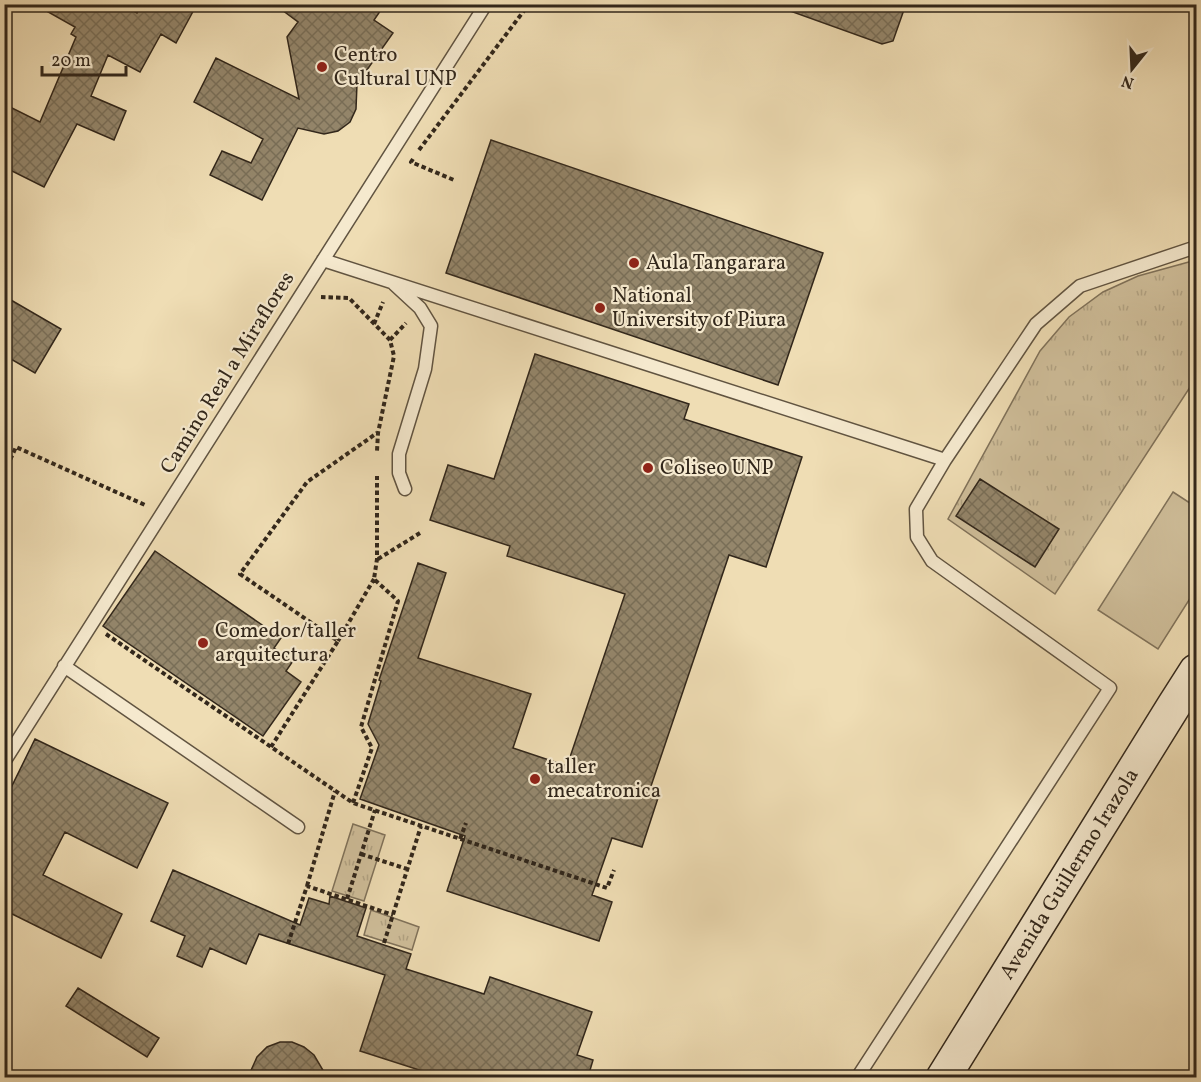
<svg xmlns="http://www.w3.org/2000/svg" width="1201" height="1082" viewBox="0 0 1201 1082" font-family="Vollkorn,serif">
<defs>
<pattern id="park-tufts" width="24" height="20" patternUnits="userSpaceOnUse" patternTransform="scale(1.5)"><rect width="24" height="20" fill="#cfbe9a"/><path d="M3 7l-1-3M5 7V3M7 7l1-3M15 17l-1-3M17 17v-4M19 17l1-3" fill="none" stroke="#b2a384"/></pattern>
<pattern id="building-cross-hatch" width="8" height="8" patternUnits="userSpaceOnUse" patternTransform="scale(1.5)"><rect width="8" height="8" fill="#94866b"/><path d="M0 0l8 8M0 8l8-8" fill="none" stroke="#796e57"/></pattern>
</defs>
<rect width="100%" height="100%" fill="#efddb4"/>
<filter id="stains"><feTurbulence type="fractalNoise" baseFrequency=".00333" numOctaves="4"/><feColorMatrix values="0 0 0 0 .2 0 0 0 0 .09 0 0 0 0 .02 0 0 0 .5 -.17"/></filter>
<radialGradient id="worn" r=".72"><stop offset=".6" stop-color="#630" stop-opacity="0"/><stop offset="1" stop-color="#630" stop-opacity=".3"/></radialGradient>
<path fill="#cfbe9a" stroke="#80725a" stroke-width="1.5" d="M 1173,492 L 1196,507 L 1196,589 L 1158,649 L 1098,610 Z"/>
<path fill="url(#park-tufts)" stroke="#80725a" stroke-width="1.5" d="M 1196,260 L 1196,378 L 1055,594 L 948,519 L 1040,351 L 1069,317 L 1103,292 L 1138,276 Z
M 353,824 L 385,835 L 364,901 L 332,891 Z
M 371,910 L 419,927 L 412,950 L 364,935 Z"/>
<path fill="url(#building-cross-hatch)" stroke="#32271b" stroke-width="1.5" d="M 34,4 L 121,4 L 137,13 L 142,4 L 197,4 L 176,43 L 161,34 L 140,72 L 108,55 L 91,96 L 126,111 L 114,140 L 77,124 L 44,187 L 4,167 L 4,104 L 40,122 L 76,37 L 71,34 L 75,27 Z
M 274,4 L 385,4 L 374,20 L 393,33 L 357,84 L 356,109 L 350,122 L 338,131 L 324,134 L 298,128 L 262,200 L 210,175 L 222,151 L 251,163 L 263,139 L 194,102 L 216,58 L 299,99 L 287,37 L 298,22 Z
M 779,4 L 906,4 L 893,41 L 882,44 L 779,7 Z
M 491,140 L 823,253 L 778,385 L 446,273 Z
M 4,296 L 61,329 L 35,373 L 4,355 Z
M 535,354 L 689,404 L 684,419 L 802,457 L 766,567 L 729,555 L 649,792 L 659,795 L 642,847 L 612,838 L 592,895 L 612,902 L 599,941 L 447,891 L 465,836 L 360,799 L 379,745 L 368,724 L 381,681 L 379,680 L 418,563 L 446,573 L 418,658 L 531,694 L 513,748 L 567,766 L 625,594 L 507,556 L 510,546 L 430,520 L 448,465 L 494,479 Z
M 980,479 L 1059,529 L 1035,567 L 956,516 Z
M 155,551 L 281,638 L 274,648 L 293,661 L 286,671 L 301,682 L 263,736 L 103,626 Z
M 35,739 L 168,803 L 137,868 L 65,832 L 43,875 L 122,914 L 101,958 L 4,910 L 4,802 Z
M 173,870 L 300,925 L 309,898 L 329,904 L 330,896 L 366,908 L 357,936 L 411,954 L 406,969 L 484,994 L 490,977 L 592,1012 L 577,1055 L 593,1060 L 588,1077 L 441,1077 L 360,1051 L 385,975 L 259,934 L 246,964 L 210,948 L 202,967 L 177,956 L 185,936 L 151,921 Z
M 78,988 L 159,1038 L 147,1057 L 66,1006 Z
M 280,1042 L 292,1042 L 304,1047 L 314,1055 L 327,1077 L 248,1077 L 257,1057 L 267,1047 Z"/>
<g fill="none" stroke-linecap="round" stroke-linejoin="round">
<defs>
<path id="service" d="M 323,260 L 945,460
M 394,284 L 420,308 L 431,326 L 425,369 L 399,454 L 399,473 L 405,489
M 64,666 L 298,827
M 4,762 L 486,4
M 857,1078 L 1110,688 L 932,561 L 917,537 L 916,509 L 945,460 L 1036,324 L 1080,286 L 1196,247"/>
<g id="secondary">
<path id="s1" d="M 943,1078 L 1173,707 L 1196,671"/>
</g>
</defs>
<use href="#service" stroke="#615441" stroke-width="15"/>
<use href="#secondary" stroke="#32271b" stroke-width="36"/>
<path stroke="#32271b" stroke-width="4" stroke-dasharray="4.5 3" stroke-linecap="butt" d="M 419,150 L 529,4
M 413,159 L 411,162 L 454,180
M 321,297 L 349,298 L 390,340 L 394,356 L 378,433 L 377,451
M 374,324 L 383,302
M 390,340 L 406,323
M 4,473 L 16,447 L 145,505
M 378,559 L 420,533
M 106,634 L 353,803 L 607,888 L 614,870
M 338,641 L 374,579
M 271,747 L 338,641 L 240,574 L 307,482 L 377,433
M 353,803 L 372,748 L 361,727 L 398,601 L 374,579 L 377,559 L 377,476
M 460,839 L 466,823
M 361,854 L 407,869
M 307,886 L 335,791
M 347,899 L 375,810
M 384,943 L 421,826
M 288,944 L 307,886 L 393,915"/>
<use href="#service" stroke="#f5e9ce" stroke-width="12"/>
<use href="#secondary" stroke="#f5e9ce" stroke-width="33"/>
</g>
<g fill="#8f2418" stroke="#f5e9ce" stroke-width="2">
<circle cx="322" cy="67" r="6"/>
<circle cx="634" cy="263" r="6"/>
<circle cx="600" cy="308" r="6"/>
<circle cx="648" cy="468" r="6"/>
<circle cx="203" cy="643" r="6"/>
<circle cx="535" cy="779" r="6"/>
</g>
<g text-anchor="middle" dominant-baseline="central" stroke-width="4.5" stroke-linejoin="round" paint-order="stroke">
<g font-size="21" fill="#32271b" stroke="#f5e9ce" text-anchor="start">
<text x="334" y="55">Centro<tspan x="334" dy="24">Cultural UNP</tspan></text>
<text x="646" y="263">Aula Tangarara</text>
<text x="612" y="296">National<tspan x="612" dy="24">University of Piura</tspan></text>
<text x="660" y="468">Coliseo UNP</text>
<text x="215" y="631">Comedor/taller<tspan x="215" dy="24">arquitectura</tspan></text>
<text x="547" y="767">taller<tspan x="547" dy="24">mecatronica</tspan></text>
</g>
<g font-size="21" fill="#32271b" stroke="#f5e9ce">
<text transform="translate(228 373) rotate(-58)">Camino Real a Miraflores</text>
<text stroke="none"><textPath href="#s1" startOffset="240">Avenida Guillermo Irazola</textPath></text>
</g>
</g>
<rect width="1201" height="1082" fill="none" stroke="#efddb4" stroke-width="24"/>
<rect x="6" y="6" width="1189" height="1070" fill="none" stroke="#32271b" stroke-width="3"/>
<rect x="12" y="12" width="1177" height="1058" fill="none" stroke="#32271b" stroke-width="1.5"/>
<g transform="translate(1132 69) rotate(198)" stroke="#f5e9ce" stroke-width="4.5" paint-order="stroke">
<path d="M0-4.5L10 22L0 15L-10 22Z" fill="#32271b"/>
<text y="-9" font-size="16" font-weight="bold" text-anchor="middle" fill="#32271b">N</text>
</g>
<path d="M42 66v9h84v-9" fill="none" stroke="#32271b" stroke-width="3"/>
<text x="51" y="66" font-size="18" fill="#32271b" stroke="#f5e9ce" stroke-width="4.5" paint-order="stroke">20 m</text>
<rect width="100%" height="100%" filter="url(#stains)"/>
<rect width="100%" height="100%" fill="url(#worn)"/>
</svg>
